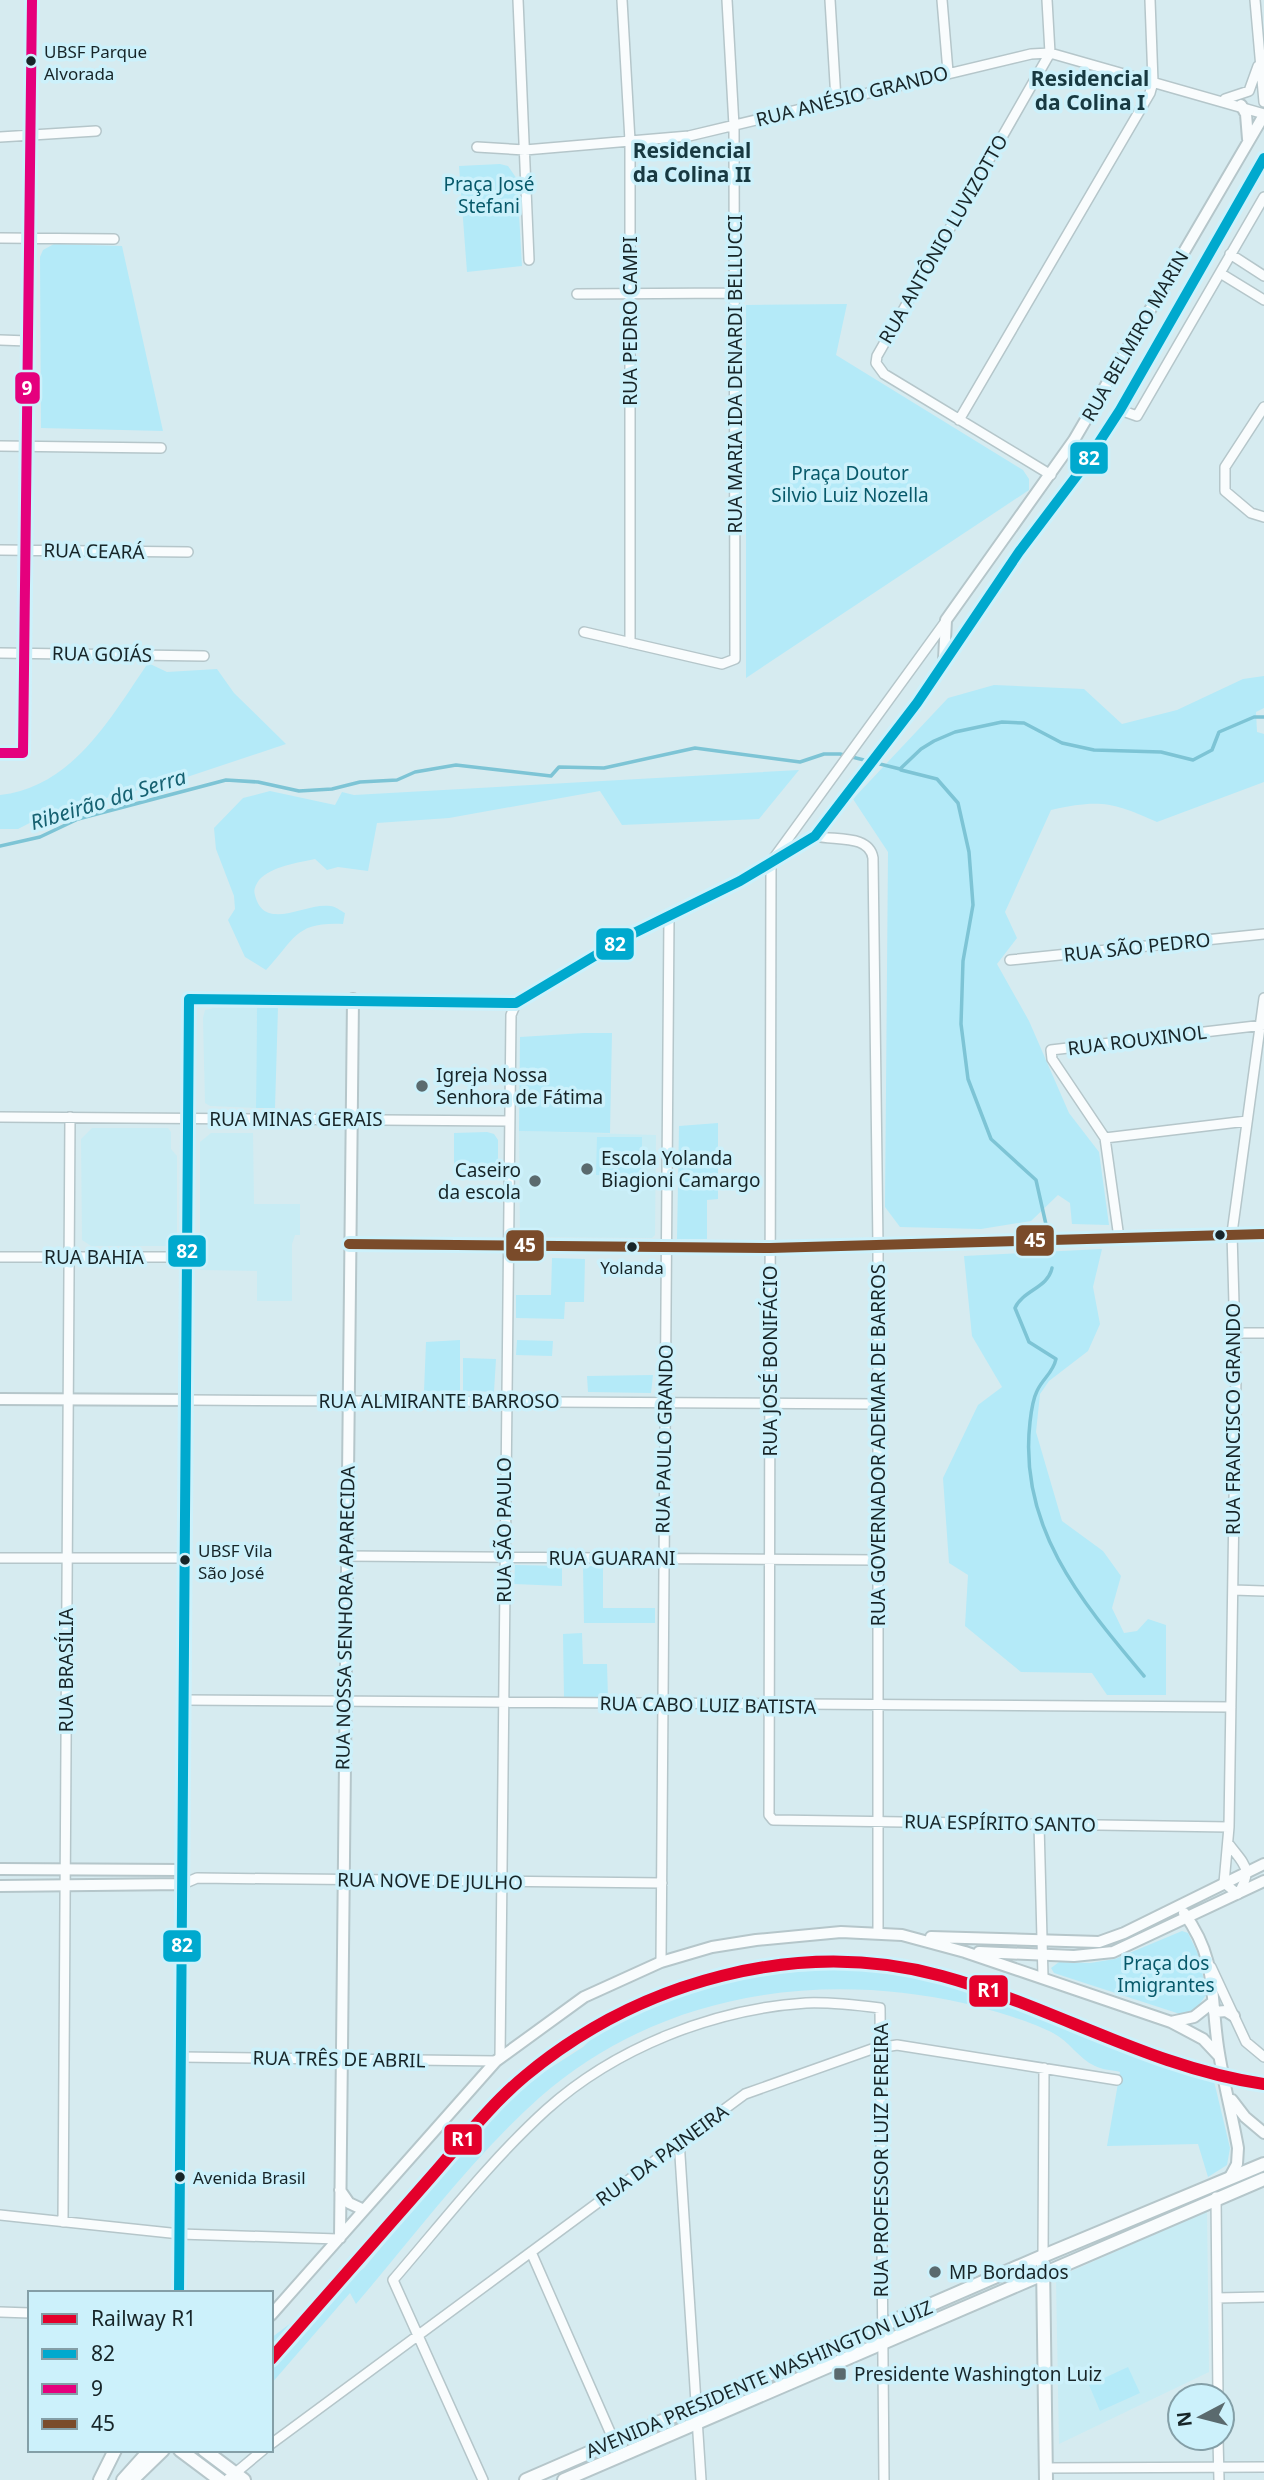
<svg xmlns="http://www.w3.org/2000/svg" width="1264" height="2480" viewBox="0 0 1264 2480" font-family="'Noto Sans',sans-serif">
<rect width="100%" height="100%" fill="#d6ebf0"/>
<path fill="#c8ecf4" d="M 214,1008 L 257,1008 L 256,1108 L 210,1106 L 205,1103 L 203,1018 L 205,1010 Z
M 92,1128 L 168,1128 L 171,1132 L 171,1149 L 177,1156 L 177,1243 L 174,1246 L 91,1246 L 82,1240 L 81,1139 Z
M 519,1131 L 656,1135 L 655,1235 L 652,1238 L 520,1237 Z
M 211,1133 L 253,1133 L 254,1204 L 300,1204 L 300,1235 L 295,1235 L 292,1244 L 292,1301 L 257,1301 L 257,1271 L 200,1270 L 200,1142 Z
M 1207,2211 L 1209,2372 L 1059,2444 L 1056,2278 Z"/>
<path fill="#b4eaf8" d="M 500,164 L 508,166 L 517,179 L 522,266 L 467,272 L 459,166 Z
M 54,244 L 122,246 L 163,431 L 41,428 L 40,257 L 43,250 Z
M 847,304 L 836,355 L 1023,470 L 1029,479 L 1029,490 L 746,678 L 746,305 Z
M 148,663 L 167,672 L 217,669 L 234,693 L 286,744 L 175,781 L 53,811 L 18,829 L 0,829 L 0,795 C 73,787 111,717 148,663 Z
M 1264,676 L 1264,708 L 1256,712 L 1257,732 L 1264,734 L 1264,782 L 1157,822 C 1113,802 1099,799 1051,810 L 1005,912 L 1017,938 L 997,964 L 1029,1021 L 1069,1113 L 1099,1152 L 1109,1225 L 1072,1224 L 1070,1203 L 1058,1195 L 1031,1221 L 981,1229 L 900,1227 L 885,1207 L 888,852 L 853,799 L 948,698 L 994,685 L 1084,689 L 1122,724 L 1177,710 L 1243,679 Z
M 799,770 L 759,819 L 622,825 L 600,791 L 449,818 L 377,823 L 368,871 L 338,867 L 327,870 L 315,859 C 297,863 272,866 259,880 C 256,885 253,889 255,895 C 264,933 306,902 330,906 C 335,906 341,911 345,913 L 343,924 C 295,922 296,938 266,970 L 245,957 L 228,920 L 235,909 L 234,896 L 216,849 L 214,828 L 243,798 L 270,791 L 335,805 L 342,792 L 354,795 Z
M 257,1008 L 278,1008 L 275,1108 L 256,1108 Z
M 584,1033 L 612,1033 L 610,1133 L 519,1131 L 520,1037 Z
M 718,1123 L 718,1199 L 707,1200 L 707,1239 L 677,1239 L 679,1126 Z
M 487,1132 L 494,1134 L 498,1140 L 498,1170 L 454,1170 L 454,1133 Z
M 597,1137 L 642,1137 L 642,1175 L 596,1175 Z
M 1102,1249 L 1093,1287 L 1100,1324 L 1088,1351 L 1049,1381 L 1040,1394 L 1036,1432 L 1062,1521 L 1103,1551 L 1121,1576 L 1112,1608 L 1124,1633 L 1137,1631 L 1148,1619 L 1166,1625 L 1166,1695 L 1107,1695 L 1092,1673 L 1021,1672 L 965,1626 L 968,1575 L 949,1563 L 943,1478 L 978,1405 L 1002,1387 L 972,1336 L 964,1256 Z
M 552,1258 L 585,1259 L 584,1302 L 565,1302 L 564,1319 L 516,1318 L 516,1295 L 551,1295 Z
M 460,1340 L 460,1392 L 424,1391 L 426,1342 Z
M 517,1340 L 553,1341 L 552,1356 L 516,1355 Z
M 463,1358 L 496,1359 L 494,1392 L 463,1391 Z
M 653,1375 L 651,1393 L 588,1392 L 587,1376 Z
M 515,1565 L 562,1566 L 562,1586 L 514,1584 Z
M 583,1566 L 603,1566 L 603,1608 L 655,1608 L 655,1623 L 584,1623 Z
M 582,1633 L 583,1664 L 607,1664 L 608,1698 L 564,1699 L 563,1634 Z
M 1182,1931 L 1188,1933 L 1200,1958 L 1206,1995 L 1194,2012 L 1183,2015 L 1054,1973 L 1051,1968 L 1059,1962 L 1090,1963 L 1115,1959 Z
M 844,1968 L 952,1983 L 1213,2077 L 1230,2148 L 1227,2165 L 1208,2177 L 1198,2144 L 1107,2146 L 1120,2072 C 1113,2070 1102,2070 1095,2066 C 1079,2059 1069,2041 1053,2033 C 1030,2021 989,2009 963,2003 C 814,1970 656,1995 539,2098 C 471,2159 415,2235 356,2304 L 350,2293 L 271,2384 L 271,2338 L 364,2268 L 467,2144 L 519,2088 L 583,2047 L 599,2031 L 684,1994 L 747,1976 Z
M 1128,2367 L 1140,2393 L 1100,2411 L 1089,2385 Z"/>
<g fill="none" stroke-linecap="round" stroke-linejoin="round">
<path stroke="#7dc4d5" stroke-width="3.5" d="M 901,770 L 937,779 L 958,803 L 969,852 L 973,905 L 963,961 L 961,1024 L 968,1079 L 991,1139 L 1036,1180 L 1047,1229
M 0,846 L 40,837 L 78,819 L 226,780 L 258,782 L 299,791 L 332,789 L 360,782 L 397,780 L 415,772 L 456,765 L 551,776 L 559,767 L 604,768 L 695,748 L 800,762 L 824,754 L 840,754 L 900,769 L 921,749 L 934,741 L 955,732 L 1002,722 L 1024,723 L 1062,743 L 1094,750 L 1161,752 L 1193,760 L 1212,750 L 1219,732 L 1254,717 L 1264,717
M 1052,1268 C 1048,1288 1023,1290 1015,1308 L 1029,1342 L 1056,1359 C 1053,1373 1043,1378 1037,1391 C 1033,1399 1031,1413 1030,1422 C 1018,1527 1081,1601 1144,1676"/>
<defs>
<path id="minor" d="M 518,0 L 529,260
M 622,0 L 630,141 L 630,643
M 830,0 L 836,100
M 942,0 L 948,72
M 1047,0 L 1050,53 L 877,356 L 876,363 L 884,374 L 1051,475
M 1255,0 L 1264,102
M 1225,99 L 1249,91 L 1258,66
M 0,137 L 96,131
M 477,147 L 525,150 L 689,136 L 1031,54 L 1050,53 L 1264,114
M 0,238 L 114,239
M 1230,254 L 1264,276
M 1220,273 L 1264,300
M 577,294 L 735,293
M 0,340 L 28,341
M 1264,407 L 1225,467 L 1225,491 L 1251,513 L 1264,517
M 1120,410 L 1137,416 L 1264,197
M 959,420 L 1150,93 L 1153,82 L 1150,0
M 0,446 L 161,448
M 0,550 L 188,552
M 946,621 L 771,862 L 769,1815 L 773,1820 L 1229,1827
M 584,632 L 722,664 L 735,659 L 734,126 L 727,0
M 0,653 L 204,656
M 0,753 L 23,753 L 32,0
M 815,836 C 835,841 869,834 873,858 L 878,1246 L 878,1932
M 1010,960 L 1264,934
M 0,1117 L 509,1121
M 1105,1138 L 1247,1121
M 1119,1238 L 1105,1138 L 1052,1059 L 1051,1050 L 1264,1025
M 349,1244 L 770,1248 L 1264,1234
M 0,1257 L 188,1257
M 1234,1333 L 1264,1333
M 188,1400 L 878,1404
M 345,1556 L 878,1560
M 0,1558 L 186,1558
M 1233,1590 L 1264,1591
M 185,1700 L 1231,1707
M 1039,1824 L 1043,1977
M 1228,1843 C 1244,1865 1254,1868 1238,1894 L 1224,1883 L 1229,1827 L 1236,1375 L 1232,1233 L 1264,998
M 183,1884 L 197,1878 L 662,1883
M 661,1962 L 669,916
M 1211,1967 L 1246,2042 L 1264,2057
M 181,2057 L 496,2061
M 500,2058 L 511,1015 L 516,1003
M 679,2140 L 701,2480
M 1216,2197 L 1218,2396
M 0,2215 L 180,2234 L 338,2239
M 63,2222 L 70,1117
M 531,2252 L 614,2441
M 1043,2256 L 1044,2068
M 1217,2298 L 1264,2297
M 0,2312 L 30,2313
M 1218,2438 L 1219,2480
M 271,2444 L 745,2094 L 872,2049 L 897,2045 L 1117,2080
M 1046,2468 L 1264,2467
M 227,2480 L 263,2450
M 483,2480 L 393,2280 C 443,2222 490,2161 546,2110 C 615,2048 713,2009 806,2003 C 831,2002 856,2005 880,2008 L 884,2480"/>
<path id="tertiary" d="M 1241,105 L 1246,114 L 1248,139
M 944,660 L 946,620 L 1074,440 L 1264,115
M 0,1399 L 188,1400
M 0,1869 L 183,1870
M 0,1886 L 183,1884
M 1184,1913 C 1218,1960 1210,1993 1218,2047 C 1223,2081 1232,2114 1238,2148 L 1237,2164 L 1230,2177
M 931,1937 L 1099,1942 L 1124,1933 L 1264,1864
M 979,1952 L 1074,1956 L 1113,1952 L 1264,1881
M 1214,2012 L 1226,2011 L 1234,2016
M 1171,2022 L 1203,2039 L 1219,2056
M 1232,2100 L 1245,2117 L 1264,2133
M 340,2190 L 349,2203 L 364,2210
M 340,2238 L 353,999
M 179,2293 L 189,999 L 516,1003 L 628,936 L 740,881 L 815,836 L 917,703 L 1019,552 L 1081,470 L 1120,410 L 1264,158
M 271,2315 L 496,2061 L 584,1997 L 661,1962 L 712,1947 L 756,1940 L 841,1932 L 902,1935 L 965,1952 L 1171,2022 L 1194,2017 L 1213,2002"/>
<path id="secondary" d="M 1043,2263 L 1046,2480
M 180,2450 L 220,2480
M 204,2450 L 244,2480
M 100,2480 L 115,2450
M 123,2480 L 150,2450
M 132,2480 L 163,2450
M 526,2480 L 1043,2256 L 1264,2164
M 564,2480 L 1264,2179"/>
</defs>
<use href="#minor" stroke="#b5c6ca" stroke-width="12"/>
<use href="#tertiary" stroke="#b5c6ca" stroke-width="14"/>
<use href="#secondary" stroke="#b5c6ca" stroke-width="16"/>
<use href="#minor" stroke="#f9fcfd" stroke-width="9"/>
<use href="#tertiary" stroke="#f9fcfd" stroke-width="10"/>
<use href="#secondary" stroke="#f9fcfd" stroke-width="12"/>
<defs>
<path id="bus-1" d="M 179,2293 L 189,999 L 516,1003 L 628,936 L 740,881 L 815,836 L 917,703 L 1019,552 L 1081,470 L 1120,410 L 1264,158"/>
<path id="bus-2" d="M 0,753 L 23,753 L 32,0"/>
<path id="bus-3" d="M 349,1244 L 770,1248 L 1264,1234"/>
</defs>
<use href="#bus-1" stroke="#ccf1fb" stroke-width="16"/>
<use href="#bus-2" stroke="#ccf1fb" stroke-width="16"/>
<use href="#bus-3" stroke="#ccf1fb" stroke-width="16"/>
<use href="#bus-1" stroke="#00a9ce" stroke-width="10"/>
<use href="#bus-2" stroke="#e5007d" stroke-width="10"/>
<use href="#bus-3" stroke="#7a4b2a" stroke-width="10"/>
<defs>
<path id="rail-1" d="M 271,2359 C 324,2299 377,2239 430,2178 C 460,2144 490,2105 525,2076 C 639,1981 798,1937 942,1976 C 1052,2006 1151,2068 1264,2084"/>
</defs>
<use href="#rail-1" stroke="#ccf1fb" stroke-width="18"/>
<use href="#rail-1" stroke="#e4002b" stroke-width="12"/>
</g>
<g fill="#172528" stroke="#ccf1fb" stroke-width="2.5">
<circle cx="31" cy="61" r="6"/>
<circle cx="1220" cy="1235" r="6"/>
<circle cx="632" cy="1247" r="6"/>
<circle cx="185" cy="1560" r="6"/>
<circle cx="180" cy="2177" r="6"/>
</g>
<g fill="#5a6a6e" stroke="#ccf1fb" stroke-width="2.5">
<circle cx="422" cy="1086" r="7"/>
<circle cx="587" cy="1169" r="7"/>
<circle cx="535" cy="1181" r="7"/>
<circle cx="935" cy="2272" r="7"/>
<rect x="833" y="2367" width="14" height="14" rx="3.5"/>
</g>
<g text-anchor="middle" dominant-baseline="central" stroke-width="7" stroke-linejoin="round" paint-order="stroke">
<g font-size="17" fill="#172528" stroke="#ccf1fb" text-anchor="start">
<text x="44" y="51">UBSF Parque<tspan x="44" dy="22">Alvorada</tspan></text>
<text x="632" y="1267" text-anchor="middle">Yolanda</text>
<text x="198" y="1550">UBSF Vila<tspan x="198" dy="22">São José</tspan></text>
<text x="193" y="2177">Avenida Brasil</text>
</g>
<g font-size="19" fill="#172528" stroke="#ccf1fb">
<text transform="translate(852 96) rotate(-14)">RUA ANÉSIO GRANDO</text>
<text transform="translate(943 239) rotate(-60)">RUA ANTÔNIO LUVIZOTTO</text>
<text transform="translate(630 321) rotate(-90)">RUA PEDRO CAMPI</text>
<text transform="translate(1135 336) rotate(-60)">RUA BELMIRO MARIN</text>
<text transform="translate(735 374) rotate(-90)">RUA MARIA IDA DENARDI BELLUCCI</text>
<text transform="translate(94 551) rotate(1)">RUA CEARÁ</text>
<text transform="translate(102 654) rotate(1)">RUA GOIÁS</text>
<text transform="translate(1137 947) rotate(-6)">RUA SÃO PEDRO</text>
<text transform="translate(1137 1040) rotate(-7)">RUA ROUXINOL</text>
<text x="296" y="1119">RUA MINAS GERAIS</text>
<text x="94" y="1257">RUA BAHIA</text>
<text transform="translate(770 1361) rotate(-90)">RUA JOSÉ BONIFÁCIO</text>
<text x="439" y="1401">RUA ALMIRANTE BARROSO</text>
<text transform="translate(1233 1419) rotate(-90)">RUA FRANCISCO GRANDO</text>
<text transform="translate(664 1439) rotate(-89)">RUA PAULO GRANDO</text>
<text transform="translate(878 1445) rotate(-90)">RUA GOVERNADOR ADEMAR DE BARROS</text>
<text transform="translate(504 1530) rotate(-90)">RUA SÃO PAULO</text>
<text x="612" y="1558">RUA GUARANI</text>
<text transform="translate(345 1618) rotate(-89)">RUA NOSSA SENHORA APARECIDA</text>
<text transform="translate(66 1670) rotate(-90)">RUA BRASÍLIA</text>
<text transform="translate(708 1705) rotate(1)">RUA CABO LUIZ BATISTA</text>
<text transform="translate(1000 1823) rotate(1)">RUA ESPÍRITO SANTO</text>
<text transform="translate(430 1881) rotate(1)">RUA NOVE DE JULHO</text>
<text transform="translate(339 2059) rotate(1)">RUA TRÊS DE ABRIL</text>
<text transform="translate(662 2155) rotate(-36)">RUA DA PAINEIRA</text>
<text transform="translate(881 2160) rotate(-90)">RUA PROFESSOR LUIZ PEREIRA</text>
<text transform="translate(759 2379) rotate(-23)">AVENIDA PRESIDENTE WASHINGTON LUIZ</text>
</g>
<g font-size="19" fill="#07596a" stroke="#ccf1fb">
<text x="489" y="184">Praça José<tspan x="489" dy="22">Stefani</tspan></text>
<text x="850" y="473">Praça Doutor<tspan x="850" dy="22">Silvio Luiz Nozella</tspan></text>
<text x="1166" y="1963">Praça dos<tspan x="1166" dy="22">Imigrantes</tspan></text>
</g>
<g font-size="19" fill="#172528" stroke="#ccf1fb" text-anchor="start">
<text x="436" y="1075">Igreja Nossa<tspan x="436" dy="22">Senhora de Fátima</tspan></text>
<text x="601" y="1158">Escola Yolanda<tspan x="601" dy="22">Biagioni Camargo</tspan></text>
<text x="521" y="1170" text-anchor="end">Caseiro<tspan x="521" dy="22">da escola</tspan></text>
<text x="949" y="2272">MP Bordados</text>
<text x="854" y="2374">Presidente Washington Luiz</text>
</g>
<g font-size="21" font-weight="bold" fill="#183941" stroke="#ccf1fb">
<text x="1090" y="78">Residencial<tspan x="1090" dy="24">da Colina I</tspan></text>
<text x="692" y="150">Residencial<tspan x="692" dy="24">da Colina II</tspan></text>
</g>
<g font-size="21" font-style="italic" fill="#156171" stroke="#ccf1fb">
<text transform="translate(108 799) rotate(-17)">Ribeirão da Serra</text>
</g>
</g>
<g stroke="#ccf1fb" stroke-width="2.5">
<rect x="14" y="371" width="27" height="34" rx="7" fill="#e5007d"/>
<rect x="1069" y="441" width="40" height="34" rx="7" fill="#00a9ce"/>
<rect x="595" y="927" width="40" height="34" rx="7" fill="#00a9ce"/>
<rect x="1015" y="1224" width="40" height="33" rx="7" fill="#7a4b2a"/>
<rect x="505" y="1229" width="40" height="33" rx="7" fill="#7a4b2a"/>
<rect x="167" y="1234" width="40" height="34" rx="7" fill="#00a9ce"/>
<rect x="162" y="1929" width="40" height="34" rx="7" fill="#00a9ce"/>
<rect x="968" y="1974" width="41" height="34" rx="7" fill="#e4002b"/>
<rect x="443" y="2123" width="40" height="33" rx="7" fill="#e4002b"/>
</g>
<g font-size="19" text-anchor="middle" font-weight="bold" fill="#fff">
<text x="27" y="395">9</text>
<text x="1089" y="465">82</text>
<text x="615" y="951">82</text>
<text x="1035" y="1247">45</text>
<text x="525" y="1252">45</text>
<text x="187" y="1258">82</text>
<text x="182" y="1952">82</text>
<text x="989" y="1997">R1</text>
<text x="463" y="2146">R1</text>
</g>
<rect x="28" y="2291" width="245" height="161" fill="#ccf1fb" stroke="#849fa7" stroke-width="2"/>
<rect x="42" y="2314" width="35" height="10" fill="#e4002b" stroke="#849fa7" stroke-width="2"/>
<text x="91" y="2326" font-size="21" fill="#172528">Railway R1</text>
<rect x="42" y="2349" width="35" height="10" fill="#00a9ce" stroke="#849fa7" stroke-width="2"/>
<text x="91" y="2361" font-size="21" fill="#172528">82</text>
<rect x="42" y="2384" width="35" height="10" fill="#e5007d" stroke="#849fa7" stroke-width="2"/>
<text x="91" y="2396" font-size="21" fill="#172528">9</text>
<rect x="42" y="2419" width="35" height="10" fill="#7a4b2a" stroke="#849fa7" stroke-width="2"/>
<text x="91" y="2431" font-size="21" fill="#172528">45</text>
<g transform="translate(1201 2417) rotate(263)"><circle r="33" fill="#ccf1fb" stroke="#849fa7" stroke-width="2"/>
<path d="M0-5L12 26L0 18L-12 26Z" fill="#5a6a6e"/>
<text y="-10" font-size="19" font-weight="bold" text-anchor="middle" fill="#172528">N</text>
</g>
</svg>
